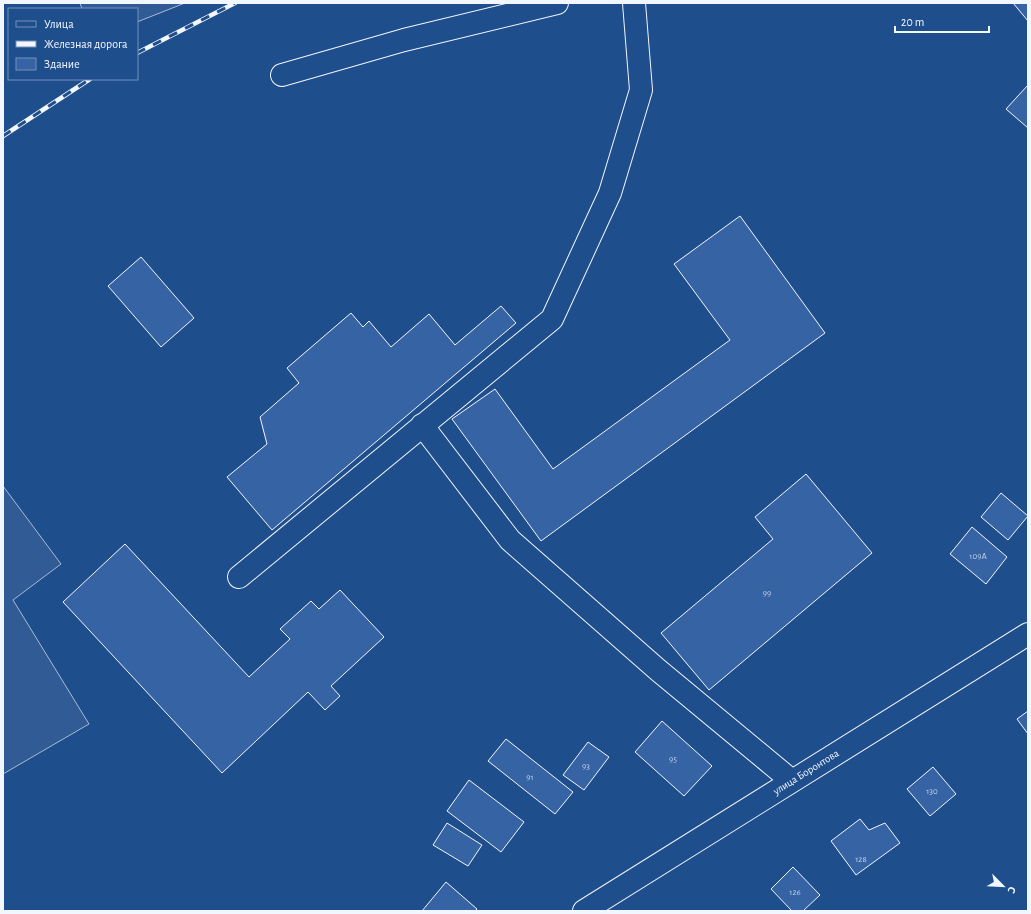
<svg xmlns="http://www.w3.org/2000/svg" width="1031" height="914" viewBox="0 0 1031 914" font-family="'Alegreya Sans',sans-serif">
<rect width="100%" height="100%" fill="#1f4e8c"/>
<path fill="#305b95" stroke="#a8bbd7" d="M 80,3 L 185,3 L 137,22 L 137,9 L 82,9 Z
M 3,486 L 61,564 L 13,600 L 89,724 L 3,774 Z"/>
<path fill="#3563a3" stroke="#f2f6ff" d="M 1013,3 L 1028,3 L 1028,21 Z
M 1028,85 L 1028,128 L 1006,109 Z
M 740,216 L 825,333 L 541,541 L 452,419 L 495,389 L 553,469 L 730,340 L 674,264 Z
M 141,257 L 194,318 L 161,347 L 108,286 Z
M 501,306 L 516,323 L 272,530 L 227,477 L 267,444 L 260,417 L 299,383 L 287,368 L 351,313 L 363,327 L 369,321 L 391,347 L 429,314 L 455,345 Z
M 806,474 L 872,553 L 709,690 L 661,633 L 773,539 L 755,517 Z
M 1001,493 L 1028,516 L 1008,540 L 981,517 Z
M 972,527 L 1007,557 L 986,584 L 950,554 Z
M 125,544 L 249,677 L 290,639 L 280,629 L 311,601 L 319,609 L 340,590 L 384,637 L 331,686 L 340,696 L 325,710 L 308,692 L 222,773 L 63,602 Z
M 1028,711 L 1028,734 L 1017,719 Z
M 662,721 L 712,766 L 684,796 L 635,752 Z
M 506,739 L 573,792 L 555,814 L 488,761 Z
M 588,742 L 609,757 L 584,790 L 563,775 Z
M 933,767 L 956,794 L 930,816 L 907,789 Z
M 469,780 L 524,822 L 501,852 L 447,811 Z
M 860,819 L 869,830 L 885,823 L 900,843 L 856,875 L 831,841 Z
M 447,823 L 482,845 L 468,866 L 433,845 Z
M 793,867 L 820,895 L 803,911 L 792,911 L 771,889 Z
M 446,882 L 477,909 L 475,911 L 422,911 Z"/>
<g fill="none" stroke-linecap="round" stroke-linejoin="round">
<defs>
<path id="minor" d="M 282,75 L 404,40 L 557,3
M 422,425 L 510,540 L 658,670 L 792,781
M 239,577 L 552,319 L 610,193 L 641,90 L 634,3
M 584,911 L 1028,634"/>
</defs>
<use href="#minor" stroke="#f2f6ff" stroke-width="24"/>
<use href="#minor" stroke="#1f4e8c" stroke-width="22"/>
<defs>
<path id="rail" d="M 137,53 L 235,3
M 3,136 L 90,79"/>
</defs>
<use href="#rail" stroke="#f2f6ff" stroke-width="4.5"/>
<use href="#rail" stroke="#1f4e8c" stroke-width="3" stroke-dasharray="9" stroke-linecap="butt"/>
</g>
<g text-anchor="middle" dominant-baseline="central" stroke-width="3" stroke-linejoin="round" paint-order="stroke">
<g font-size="9" fill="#c3d1e8">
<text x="978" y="556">109А</text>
<text x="767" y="593">99</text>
<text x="673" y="759">95</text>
<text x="586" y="766">93</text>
<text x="530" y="777">91</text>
<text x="932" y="791">130</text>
<text x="861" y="859">128</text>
<text x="795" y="892">126</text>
</g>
<g font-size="11" fill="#f2f6ff" stroke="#1f4e8c">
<text transform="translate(806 772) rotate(-32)">улица Боронтова</text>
</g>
</g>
<rect width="1031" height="914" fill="none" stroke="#f2f6ff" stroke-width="8"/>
<rect x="8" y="8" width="130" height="72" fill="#1f4e8c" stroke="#7391ba"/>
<rect x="16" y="21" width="20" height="6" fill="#1f4e8c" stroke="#7391ba"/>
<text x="44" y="28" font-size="12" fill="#f2f6ff">Улица</text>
<rect x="16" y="41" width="20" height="6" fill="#f2f6ff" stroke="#7391ba"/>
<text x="44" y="48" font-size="12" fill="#f2f6ff">Железная дорога</text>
<rect x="16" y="58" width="20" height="12" fill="#3563a3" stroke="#7391ba"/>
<text x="44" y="68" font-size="12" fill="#f2f6ff">Здание</text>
<g transform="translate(1003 886) rotate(114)" stroke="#1f4e8c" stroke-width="3" paint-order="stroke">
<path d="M0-3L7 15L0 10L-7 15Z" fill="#f2f6ff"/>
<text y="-6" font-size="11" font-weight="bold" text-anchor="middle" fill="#f2f6ff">С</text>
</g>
<path d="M895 26v6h94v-6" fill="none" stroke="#f2f6ff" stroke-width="2"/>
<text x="901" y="26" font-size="12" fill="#f2f6ff" stroke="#1f4e8c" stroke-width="3" paint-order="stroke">20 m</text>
</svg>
